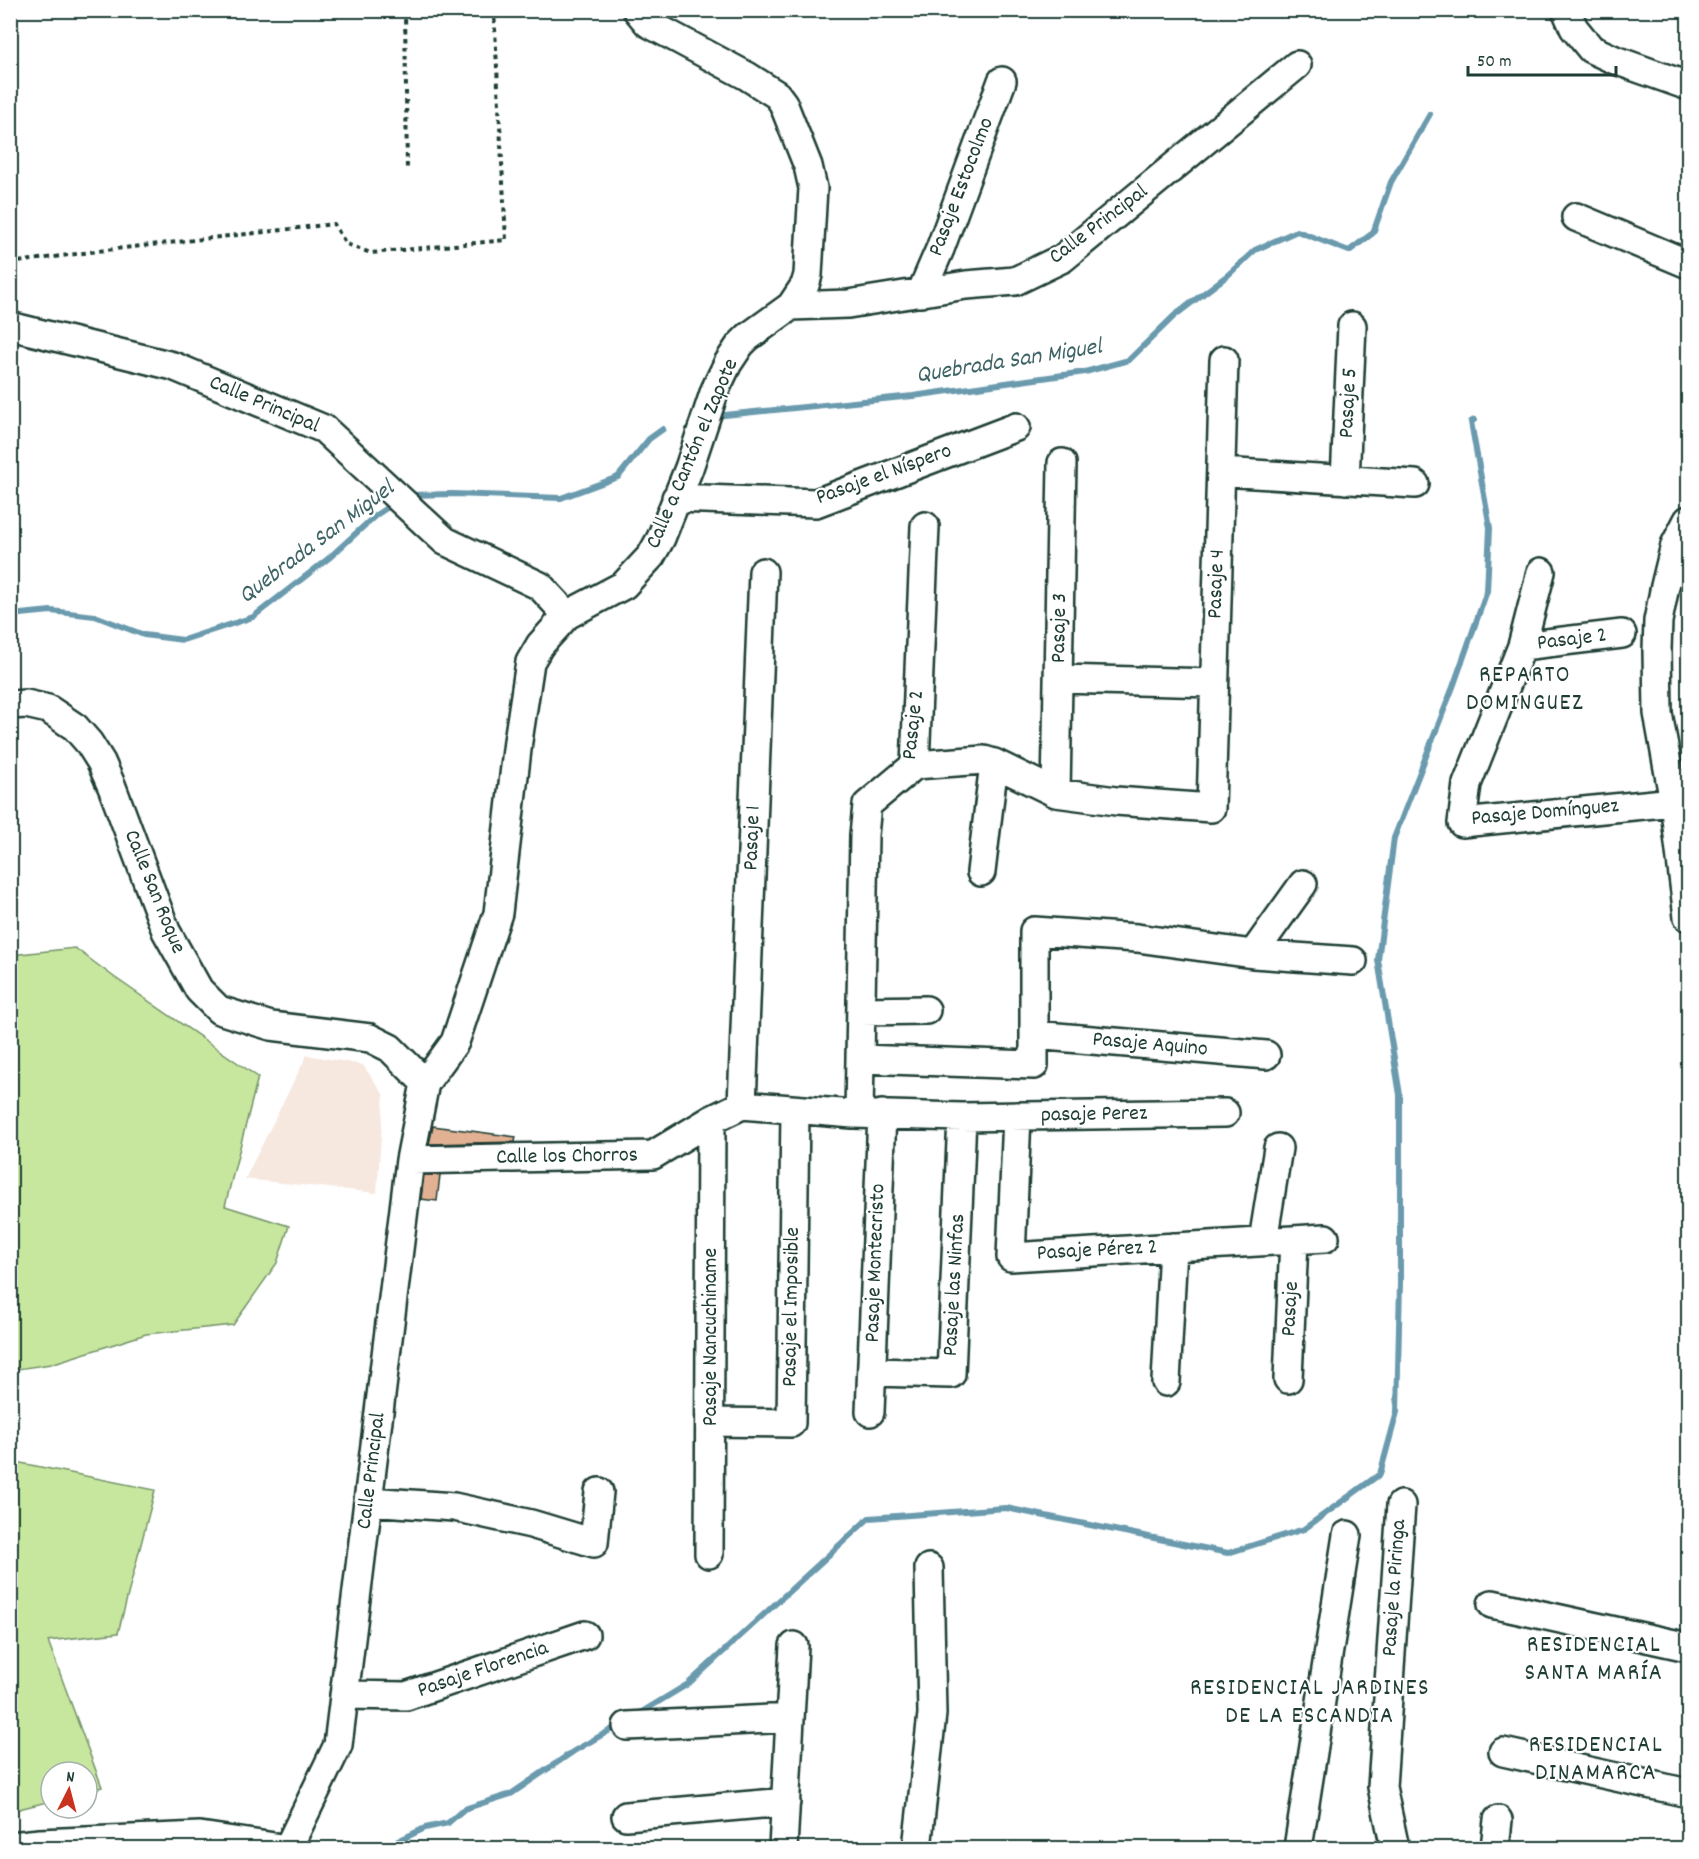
<svg xmlns="http://www.w3.org/2000/svg" width="1699" height="1859" viewBox="0 0 1699 1859" font-family="Dekko,sans-serif">
<rect width="100%" height="100%" fill="#fff"/>
<filter id="ink" filterUnits="userSpaceOnUse"><feTurbulence type="fractalNoise" baseFrequency=".0167" numOctaves="2"/><feDisplacementMap in="SourceGraphic" scale="12" xChannelSelector="R" yChannelSelector="G"/><feConvolveMatrix kernelMatrix="1 2 1 2 8 2 1 2 1" color-interpolation-filters="sRGB"/></filter>
<g filter="url(#ink)">
<path fill="#f6e8df" d="M 307,1055 L 363,1065 L 384,1095 L 377,1193 L 245,1179 Z"/>
<path fill="#c7e69e" stroke="#739269" stroke-width="1.5" d="M 75,948 L 114,977 L 258,1077 L 225,1206 L 289,1226 L 277,1263 L 233,1325 L 146,1334 L 51,1364 L 11,1370 L 11,955 Z
M 11,1461 L 155,1490 L 118,1633 L 48,1641 L 102,1787 L 87,1791 L 87,1772 L 51,1772 L 51,1801 L 11,1811 Z"/>
<g fill="none" stroke-linecap="round" stroke-linejoin="round">
<path stroke="#6b9aad" stroke-width="6" d="M 715,416 L 913,396 L 1085,372 L 1129,360 L 1174,316 L 1228,275 L 1255,250 L 1297,231 L 1349,251 L 1373,233 L 1391,182 L 1430,114
M 407,495 L 453,494 L 561,498 L 618,477 L 649,439 L 663,429
M 10,615 L 51,611 L 95,616 L 144,635 L 183,640 L 253,617 L 329,558 L 376,515 L 394,503
M 635,1716 L 688,1684 L 869,1518 L 1006,1508 L 1228,1553 L 1304,1529 L 1380,1474 L 1397,1412 L 1400,1283 L 1400,1095 L 1378,960 L 1394,838 L 1453,687 L 1487,591 L 1490,528 L 1471,422 L 1474,420
M 372,1848 L 394,1843 L 425,1828 L 448,1823 L 464,1809 L 511,1794 L 574,1751 L 621,1724"/>
</g>
<path fill="#e2b193" stroke="#1f3d34" stroke-width="1.5" d="M 433,1126 L 516,1137 L 515,1142 L 429,1144 Z
M 424,1175 L 440,1175 L 437,1201 L 421,1199 Z"/>
<g fill="none" stroke-linecap="round" stroke-linejoin="round">
<defs>
<path id="minor" d="M 1566,10 L 1574,28 L 1591,49 L 1615,60 L 1688,86
M 1576,217 L 1688,264
M 921,293 L 940,249 L 1002,81
M 791,306 L 848,304 L 966,285 L 1015,281 L 1063,258 L 1297,65
M 10,326 L 173,366 L 324,429 L 445,541 L 540,586 L 567,615
M 1221,472 L 1415,484
M 1345,480 L 1352,326
M 676,498 L 816,503 L 1016,427
M 1688,520 L 1675,545 L 1665,586 L 1658,621 L 1657,650 L 1658,713 L 1674,802 L 1688,917
M 1541,572 L 1522,646 L 1467,784 L 1462,823 L 1674,802
M 1522,646 L 1622,634
M 1059,679 L 1214,683
M 10,705 L 26,704 L 48,709 L 75,727 L 89,743 L 101,762 L 112,787 L 166,931 L 199,990 L 219,1010 L 271,1026 L 370,1038 L 390,1048 L 425,1083
M 915,765 L 984,760 L 994,763 L 1056,793 L 1116,801 L 1211,808 L 1224,360
M 1056,793 L 1062,463
M 981,872 L 994,763
M 1253,954 L 1303,884
M 861,1011 L 926,1010
M 1034,1035 L 1266,1055
M 860,1059 L 1034,1065 L 1034,931 L 1137,938 L 1253,954 L 1353,961
M 742,1105 L 763,572
M 859,1114 L 864,835 L 867,805 L 915,765 L 925,526
M 1017,1116 L 1011,1257 L 1325,1238
M 410,1160 L 653,1155 L 711,1120 L 742,1105 L 853,1114 L 962,1117 L 1225,1113
M 1263,1241 L 1278,1148
M 872,1372 L 951,1374 L 962,1117
M 1288,1379 L 1294,1240
M 1166,1382 L 1173,1247
M 870,1412 L 882,1114
M 710,1422 L 791,1423 L 795,1110
M 368,1501 L 454,1507 L 531,1524 L 594,1543 L 599,1492
M 709,1554 L 711,1120
M 1492,1604 L 1688,1647
M 344,1695 L 406,1696 L 585,1635
M 627,1726 L 790,1718
M 1503,1752 L 1688,1793
M 626,1816 L 786,1802
M 10,1846 L 40,1843 L 200,1836 L 281,1848
M 288,1848 L 338,1745 L 410,1160 L 425,1083 L 455,1042 L 498,913 L 518,741 L 530,662 L 540,645 L 567,615 L 624,585 L 651,556 L 661,538 L 689,468 L 715,390 L 728,363 L 740,345 L 748,337 L 791,306 L 805,285 L 808,275 L 813,188 L 808,166 L 783,103 L 777,95 L 747,76 L 648,23 L 637,10
M 783,1848 L 794,1646
M 917,1848 L 932,1714 L 929,1568
M 1298,1848 L 1347,1535
M 1395,1848 L 1382,1787 L 1401,1505
M 1495,1848 L 1498,1820"/>
</defs>
<use href="#minor" stroke="#1f3d34" stroke-width="32"/>
<path stroke="#1f3d34" stroke-width="4" stroke-dasharray="4.5 4.5" stroke-linecap="butt" d="M 405,10 L 407,172
M 10,263 L 98,251 L 334,224 L 346,244 L 371,253 L 506,240 L 494,10"/>
<use href="#minor" stroke="#fff" stroke-width="27"/>
</g>
</g>
<g text-anchor="middle" dominant-baseline="central" stroke-width="4.5" stroke-linejoin="round" paint-order="stroke">
<g font-size="22" fill="#1f3d34" stroke="#fff">
<text transform="translate(962 187) rotate(-69)">Pasaje Estocolmo</text>
<text transform="translate(1099 225) rotate(-37)">Calle Principal</text>
<text transform="translate(1349 403) rotate(-87)">Pasaje 5</text>
<text transform="translate(264 405) rotate(23)">Calle Principal</text>
<text transform="translate(693 454) rotate(-67)">Calle a Cantón el Zapote</text>
<text transform="translate(884 475) rotate(-20)">Pasaje el Níspero</text>
<text transform="translate(1217 584) rotate(-88)">Pasaje 4</text>
<text transform="translate(1060 628) rotate(-89)">Pasaje 3</text>
<text transform="translate(1572 640) rotate(-7)">Pasaje 2</text>
<text transform="translate(914 725) rotate(-84)">Pasaje 2</text>
<text transform="translate(1545 813) rotate(-5)">Pasaje Domínguez</text>
<text transform="translate(753 838) rotate(-88)">Pasaje 1</text>
<text transform="translate(154 892) rotate(68)">Calle San Roque</text>
<text transform="translate(1150 1045) rotate(5)">Pasaje Aquino</text>
<text transform="translate(1094 1115) rotate(-1)">pasaje Perez</text>
<text transform="translate(567 1157) rotate(-1)">Calle los Chorros</text>
<text transform="translate(1097 1251) rotate(-3)">Pasaje Pérez 2</text>
<text transform="translate(876 1263) rotate(-88)">Pasaje Montecristo</text>
<text transform="translate(955 1285) rotate(-87)">Pasaje las Ninfas</text>
<text transform="translate(792 1307) rotate(-89)">Pasaje el Imposible</text>
<text transform="translate(1291 1309) rotate(-87)">Pasaje</text>
<text transform="translate(711 1337) rotate(-90)">Pasaje Nancuchiname</text>
<text transform="translate(372 1471) rotate(-83)">Calle Principal</text>
<text transform="translate(1395 1588) rotate(-86)">Pasaje la Piringa</text>
<text transform="translate(483 1670) rotate(-19)">Pasaje Florencia</text>
</g>
<g font-size="24" font-style="italic" fill="#3f6466" stroke="#fff">
<text transform="translate(1009 362) rotate(-9)">Quebrada San Miguel</text>
<text transform="translate(317 543) rotate(-37)">Quebrada San Miguel</text>
</g>
<g font-size="24" letter-spacing="1.5" fill="#1f3d34" stroke="#fff">
<text x="1525" y="676">REPARTO<tspan x="1525" dy="28">DOMINGUEZ</tspan></text>
<text x="1594" y="1646">RESIDENCIAL<tspan x="1594" dy="28">SANTA MARÍA</tspan></text>
<text x="1310" y="1689">RESIDENCIAL JARDINES<tspan x="1310" dy="28">DE LA ESCANDIA</tspan></text>
<text x="1596" y="1746">RESIDENCIAL<tspan x="1596" dy="28">DINAMARCA</tspan></text>
</g>
</g>
<rect width="1699" height="1859" fill="none" stroke="#fff" stroke-width="36"/>
<rect x="18" y="18" width="1663" height="1823" fill="none" stroke="#1f3d34" stroke-width="2" filter="url(#ink)"/>
<g transform="translate(69 1790) rotate(6)"><circle r="28" fill="#ffffff" stroke="#a5b1ae" stroke-width="1.5"/>
<path d="M0-4.5L10 22L0 15L-10 22Z" fill="#c8321e"/>
<text y="-9" font-size="16" font-weight="bold" text-anchor="middle" fill="#1f3d34">N</text>
</g>
<path d="M1468 66v9h148v-9" fill="none" stroke="#1f3d34" stroke-width="3"/>
<text x="1477" y="66" font-size="18" fill="#1f3d34" stroke="#ffffff" stroke-width="4.5" paint-order="stroke">50 m</text>
</svg>
